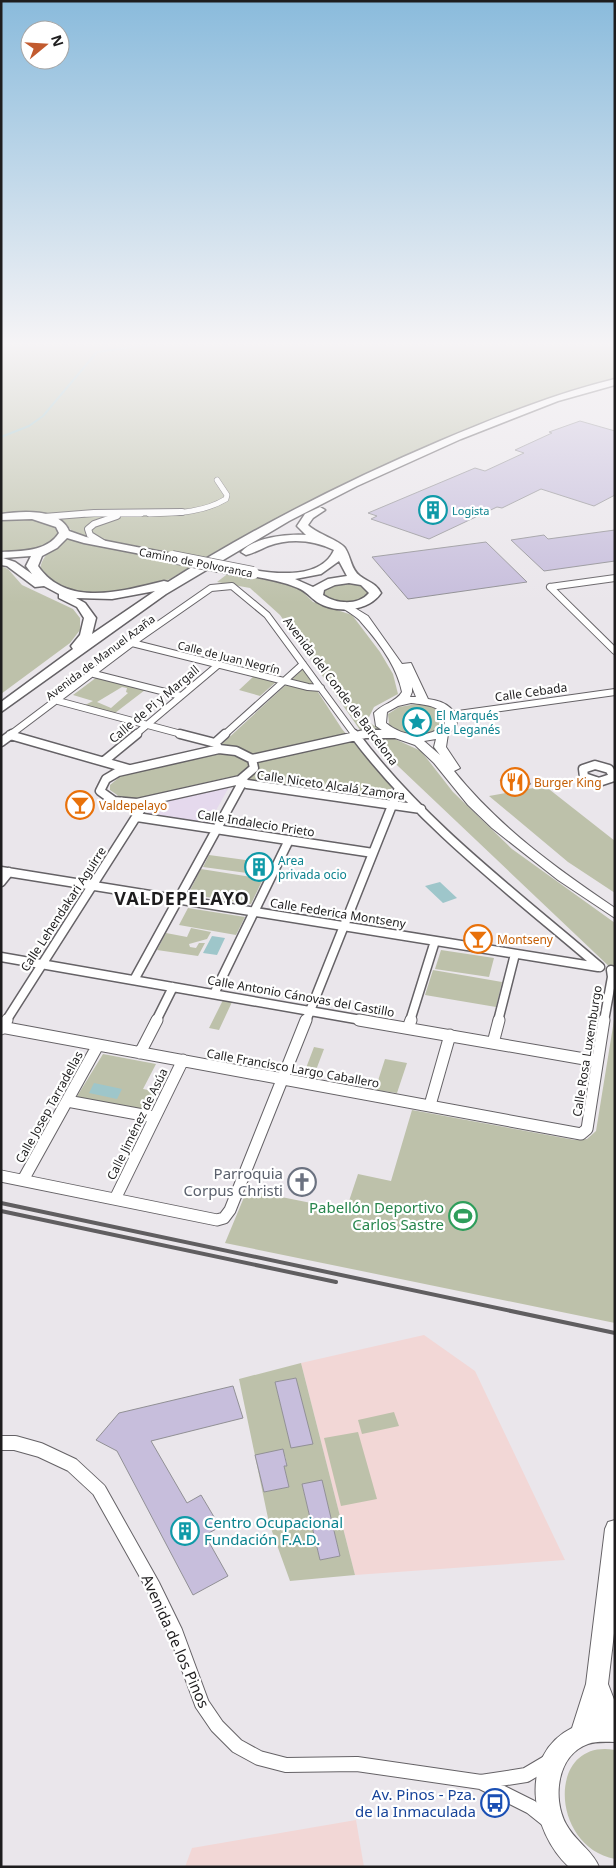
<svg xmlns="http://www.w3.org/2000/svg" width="616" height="1868" viewBox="0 0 616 1868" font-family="'Noto Sans',sans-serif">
<rect width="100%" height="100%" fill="#eae6eb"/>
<path fill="#e5d9ed" d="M 229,787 L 209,823 L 148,814 L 154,804 Z"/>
<path fill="#f2d7d6" d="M 424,1335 L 475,1371 L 565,1560 L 355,1575 L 301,1363 Z
M 356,1820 L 364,1867 L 185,1867 L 192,1848 Z"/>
<path fill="#bdc1aa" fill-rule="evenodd" d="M 1,342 L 615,342 L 615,381 L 490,421 L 331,490 L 218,550 L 170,579 L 141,590 L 105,594 L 73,590 L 50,583 L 40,570 C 43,547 63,549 71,530 C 57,508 23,515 1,515 Z
M 27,518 C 39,520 54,520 58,533 C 49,551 19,553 1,552 L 1,519 Z
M 1,566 L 8,569 L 22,585 L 73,609 L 80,618 L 80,630 L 70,643 L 1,694 Z
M 230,572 L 297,586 L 313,602 L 352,615 L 380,652 L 393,674 L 398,694 L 374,707 L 367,721 L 395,739 L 421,751 L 453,792 L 512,849 L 615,923 L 615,972 L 360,730 L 280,615 L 250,588 L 217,582 Z
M 351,582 L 364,586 L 370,592 L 369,595 C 357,605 332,606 323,594 L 325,587 Z
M 303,669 L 342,729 L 392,787 L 388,800 L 230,777 L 134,799 L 120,797 L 110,790 L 110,785 L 122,775 L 209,756 Z
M 254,676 L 276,682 L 260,696 L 239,690 Z
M 97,677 L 145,690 L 115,713 L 85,705 L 93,701 L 73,695 ZM 122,687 L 127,688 L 126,692 L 128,693 L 111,708 L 97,702 Z
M 417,704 L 435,707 L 446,716 L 446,726 C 427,736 406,739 389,724 L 388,714 L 399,707 Z
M 545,786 L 615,841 L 615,893 L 568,862 L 489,796 Z
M 209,855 L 253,861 L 247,873 L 203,867 Z
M 201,869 L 263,879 L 251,904 L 188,894 Z
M 188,908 L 245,917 L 236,935 L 179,925 Z
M 191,928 L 211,932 L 207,939 L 189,944 L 190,947 L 196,948 L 199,943 L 205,943 L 198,956 L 157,950 L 166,933 L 187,937 Z
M 441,950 L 494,958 L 489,977 L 435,969 Z
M 433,970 L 502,982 L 496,1007 L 425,995 Z
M 223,1000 L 232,1002 L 219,1030 L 209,1028 Z
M 615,1014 L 615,1323 L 225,1243 L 247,1190 L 346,1210 L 358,1174 L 391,1181 L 412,1110 L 575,1140 L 587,1139 L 596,1131 Z
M 314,1047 L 324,1049 L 313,1078 L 303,1076 Z
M 103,1054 L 156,1064 L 143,1089 L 158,1092 L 148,1112 L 76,1098 Z
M 385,1059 L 407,1063 L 397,1093 L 375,1090 Z
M 301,1363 L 355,1575 L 290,1581 L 269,1523 L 239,1379 ZM 296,1378 L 312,1443 L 291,1447 L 275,1382 ZM 255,1455 L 285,1456 L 287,1465 L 284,1466 L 289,1487 L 264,1492 ZM 322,1481 L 340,1556 L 320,1560 L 302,1484 Z
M 394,1412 L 399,1426 L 362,1434 L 358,1420 Z
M 358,1432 L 377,1499 L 341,1506 L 324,1438 Z
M 615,1750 L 615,1859 C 550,1847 546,1738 615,1750 Z"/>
<path fill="#9ec6ca" d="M 440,882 L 457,898 L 443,903 L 425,886 Z
M 212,936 L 225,938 L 217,955 L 203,953 Z
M 94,1083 L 122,1089 L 117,1099 L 89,1093 Z"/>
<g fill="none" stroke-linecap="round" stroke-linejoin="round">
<path stroke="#9ec6ca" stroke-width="2" d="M 1,437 L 29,426 L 43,416 L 97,352 L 155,344"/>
</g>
<path fill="#c7bedc" stroke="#919095" d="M 580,421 L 615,431 L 615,495 L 594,506 L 541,489 L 502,508 L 497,507 L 429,539 L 371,519 L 377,516 L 368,513 L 475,468 L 485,471 L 524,453 L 515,450 L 552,433 L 549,432 Z
M 615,530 L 615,561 L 544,571 L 511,540 L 544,535 L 548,539 Z
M 486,542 L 527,582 L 408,599 L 372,557 Z
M 524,776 L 531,784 L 506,789 L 500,780 Z
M 296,1378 L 313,1444 L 291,1448 L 275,1382 Z
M 233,1386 L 243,1418 L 151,1441 L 187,1503 L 201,1495 L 220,1527 L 205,1535 L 228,1576 L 193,1595 L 117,1451 L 96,1440 L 119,1413 Z
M 283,1449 L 287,1466 L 284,1466 L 289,1487 L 264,1492 L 255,1455 Z
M 322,1480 L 340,1556 L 320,1560 L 302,1484 Z"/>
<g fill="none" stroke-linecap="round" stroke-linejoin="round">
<defs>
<path id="street-far4" d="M 86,514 L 141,514
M 149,514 C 176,513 203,513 226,499 L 227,495 L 217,480"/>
<path id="street-far3" d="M 44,517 L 94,513 L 182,512
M 103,543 L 90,535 L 88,529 L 94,524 L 117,516
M 550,587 L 615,651
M 550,587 L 615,578
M 132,643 L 308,687 L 321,688
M 94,674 L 181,696
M 58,701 L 185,735
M 451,715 L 615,692
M 10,735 L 132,643 L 211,588 L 232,586 L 267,615 L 355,735
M 135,735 L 218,665
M 224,735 L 303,664
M 361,735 L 394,734"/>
<path id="street-far2" d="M 180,734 L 215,743 L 219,749
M 354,734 C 421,824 515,894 600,967
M 10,735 L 129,769
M 1,742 L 12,734
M 215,743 L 225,734
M 219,749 L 236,751 L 252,759 L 254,768 L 240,780 L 137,803 L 114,801 L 100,791 L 106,779 L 118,772 Z
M 252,759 L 365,734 L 394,734
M 104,761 L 137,734
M 595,765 L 609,769 L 614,777 L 599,782 L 584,777 L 583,769 Z
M 240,780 L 247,784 L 421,809
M 137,817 L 373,853
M 1,871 L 598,967
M 1,882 L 9,872
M 1,957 L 367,1021
M 134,980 L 242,783
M 214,994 L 289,840
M 6,1021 L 143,806 L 143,802
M 156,1021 L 173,987
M 306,1021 L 399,788
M 410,1021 L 435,941
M 498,1021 L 515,954
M 604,1021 L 612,977 L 611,970"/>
<path id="street-far1" d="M 359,1020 L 596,1061
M 1,1027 L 581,1134 L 587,1129 L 604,1020
M 408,1028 L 411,1020
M 1,1029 L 7,1020
M 493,1043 L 499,1020
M 140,1053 L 157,1020
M 67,1101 L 154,1117
M 430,1105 L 450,1035
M 1,1176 L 217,1220 L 224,1218 L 230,1210 L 306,1020
M 23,1180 L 98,1045
M 115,1199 L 183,1060"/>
<path id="street" d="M 1,1443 L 15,1443 L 40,1450 L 72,1465 L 99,1490 L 153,1586 L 175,1631 L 202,1704 L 217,1726 L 237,1746 L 259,1758 L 286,1765 L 357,1764 L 481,1782 L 526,1775 L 548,1762
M 481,1782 L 531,1807 L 546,1819"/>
<path id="primary" d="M 345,602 L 368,616 L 402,664 L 411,663 L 428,699 C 444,701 457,708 457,725 L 448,734 L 446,747 L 460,768 L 454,771 C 499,827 556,868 615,908 L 615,918 L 558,880 L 492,828 L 468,805 L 434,763 L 415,745 L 392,737 L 376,726 L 374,713 C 383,703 395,703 402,692 C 397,666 378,641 361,622 C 356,615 346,612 340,605 ZM 412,687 L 416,697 L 410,697 L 412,692 ZM 411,703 C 426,705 445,705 445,724 C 428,740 403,737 386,723 L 387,712 L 398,706 ZM 436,739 L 434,747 L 440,755 L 424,741 Z
M 615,1520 L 615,1625 L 608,1684 L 615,1702 L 615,1742 C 606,1742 596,1741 588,1744 C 557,1755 552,1798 566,1824 C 575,1841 593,1851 599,1867 L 569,1867 C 530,1831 518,1755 572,1728 L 586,1684 L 605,1529 L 608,1522 Z"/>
<path id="highway" d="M 615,379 L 615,385 L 558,401 L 461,439 L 357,486 L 289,521 L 166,594 L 1,712 L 1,702 L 73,649 L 71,646 L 80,635 L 84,618 L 77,607 L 59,598 L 59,594 L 44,586 L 35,587 L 7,566 L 1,565 L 1,552 C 21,551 47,552 59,533 L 56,527 L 32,519 L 1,520 L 1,514 C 21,511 60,508 69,531 L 86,537 L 172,554 L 178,557 L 172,560 L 84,543 L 67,538 L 57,548 L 42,556 L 38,566 C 67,608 123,591 164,581 L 168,582 C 255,527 346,481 440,441 C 497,417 554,394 615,379 ZM 31,556 L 26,566 L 32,574 L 15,562 L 3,558 ZM 155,591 L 92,634 L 96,618 L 85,603 L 76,598 L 112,599 Z
M 320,507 L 325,510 L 313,518 L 308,525 C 317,534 339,540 345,548 C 351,557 351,570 360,576 C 369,583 375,582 381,593 C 368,612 336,614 317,602 C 310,597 306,591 298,588 C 283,581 265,579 249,575 L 247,573 L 253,570 C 278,574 321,579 334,550 C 313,540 290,538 268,546 C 261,549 254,553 246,555 L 241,552 C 255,537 286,534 306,535 L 297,526 L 305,514 ZM 339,561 L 347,576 L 328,579 L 313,587 L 295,579 L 321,574 ZM 349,583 L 361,585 L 369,593 C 358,606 336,604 323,595 L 324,590 L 335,585 Z"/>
</defs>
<use href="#street-far4" stroke="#656266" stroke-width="6"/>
<use href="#street-far3" stroke="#656266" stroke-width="8"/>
<use href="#street-far2" stroke="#656266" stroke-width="11"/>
<use href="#street-far1" stroke="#656266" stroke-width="13"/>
<use href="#street" stroke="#656266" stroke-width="16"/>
<use href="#primary" stroke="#656266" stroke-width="2"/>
<use href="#highway" stroke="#656266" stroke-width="3"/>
<use href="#street-far4" stroke="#fff" stroke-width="5"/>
<use href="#street-far3" stroke="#fff" stroke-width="6"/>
<use href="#street-far2" stroke="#fff" stroke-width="8"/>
<use href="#street-far1" stroke="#fff" stroke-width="11"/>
<use href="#street" stroke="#fff" stroke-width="14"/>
<use href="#primary" fill="#fff" fill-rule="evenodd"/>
<use href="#highway" fill="#fff" fill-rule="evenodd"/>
<path stroke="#605e60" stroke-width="4" d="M 1,1203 L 615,1333
M 1,1211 L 336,1282"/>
<defs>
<path id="highway-bridge" d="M 172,557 L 253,573"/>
</defs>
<use href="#highway-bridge" stroke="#656266" stroke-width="14" stroke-linecap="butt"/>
<use href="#highway-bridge" stroke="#fff" stroke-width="12"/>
</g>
<linearGradient id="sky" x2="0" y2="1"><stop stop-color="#8abbdc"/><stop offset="0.57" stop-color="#f6f4f6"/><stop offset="1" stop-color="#f6f4f6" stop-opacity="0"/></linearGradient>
<rect width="616" height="603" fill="url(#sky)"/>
<defs>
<symbol id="building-ring" viewBox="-11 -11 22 22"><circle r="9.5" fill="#fff" stroke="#0f9aa8" stroke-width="1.5"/><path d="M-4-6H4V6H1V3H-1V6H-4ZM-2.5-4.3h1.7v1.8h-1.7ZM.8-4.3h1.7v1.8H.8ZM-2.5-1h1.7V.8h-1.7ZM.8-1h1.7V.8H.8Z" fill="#0f9aa8"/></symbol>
<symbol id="sight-ring" viewBox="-11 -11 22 22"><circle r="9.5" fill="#fff" stroke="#0f9aa8" stroke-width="1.5"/><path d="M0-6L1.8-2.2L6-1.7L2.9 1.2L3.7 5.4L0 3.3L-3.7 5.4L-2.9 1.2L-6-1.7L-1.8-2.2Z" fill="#0f9aa8"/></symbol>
<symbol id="restaurant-ring" viewBox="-11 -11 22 22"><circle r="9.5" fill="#fff" stroke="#e8710a" stroke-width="1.5"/><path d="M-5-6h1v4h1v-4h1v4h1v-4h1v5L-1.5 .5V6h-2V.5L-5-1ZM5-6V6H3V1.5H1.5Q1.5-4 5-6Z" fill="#e8710a"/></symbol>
<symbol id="bar-ring" viewBox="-11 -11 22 22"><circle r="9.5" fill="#fff" stroke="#e8710a" stroke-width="1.5"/><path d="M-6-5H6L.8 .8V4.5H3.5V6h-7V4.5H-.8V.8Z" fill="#e8710a"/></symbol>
<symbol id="church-ring" viewBox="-11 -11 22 22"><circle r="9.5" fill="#fff" stroke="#6b7280" stroke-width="1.5"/><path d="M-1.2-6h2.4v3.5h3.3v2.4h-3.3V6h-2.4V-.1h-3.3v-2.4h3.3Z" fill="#6b7280"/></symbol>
<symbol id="stadium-ring" viewBox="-11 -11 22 22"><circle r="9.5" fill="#fff" stroke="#2e9e5b" stroke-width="1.5"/><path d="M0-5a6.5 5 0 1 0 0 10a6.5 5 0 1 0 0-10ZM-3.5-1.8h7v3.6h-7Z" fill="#2e9e5b"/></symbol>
<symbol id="bus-ring" viewBox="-11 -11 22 22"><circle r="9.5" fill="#fff" stroke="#1a4fb4" stroke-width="1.5"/><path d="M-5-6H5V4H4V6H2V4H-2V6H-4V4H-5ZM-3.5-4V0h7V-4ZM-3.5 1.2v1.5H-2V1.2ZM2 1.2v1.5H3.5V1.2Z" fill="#1a4fb4"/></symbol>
</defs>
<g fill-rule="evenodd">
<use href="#building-ring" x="417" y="494" width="32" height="32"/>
<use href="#sight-ring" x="401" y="706" width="32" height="32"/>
<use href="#restaurant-ring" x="499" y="766" width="32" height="32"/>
<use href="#bar-ring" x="64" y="789" width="32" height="32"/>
<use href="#building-ring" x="243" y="851" width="32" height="32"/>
<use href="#bar-ring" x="462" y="923" width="32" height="32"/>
<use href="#church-ring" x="286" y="1166" width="32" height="32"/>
<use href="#stadium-ring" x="447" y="1200" width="32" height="32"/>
<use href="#building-ring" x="169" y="1515" width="32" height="32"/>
<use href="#bus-ring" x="479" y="1787" width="32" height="32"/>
</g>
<g text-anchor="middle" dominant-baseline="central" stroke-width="4.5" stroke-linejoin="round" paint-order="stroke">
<g font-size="11" fill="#0d838f" stroke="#fff" text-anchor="start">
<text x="452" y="510">Logista</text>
</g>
<g font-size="11" fill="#1e1d1e" stroke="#fff">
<text transform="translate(196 562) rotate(11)">Camino de Polvoranca</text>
<text transform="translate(100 657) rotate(-37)">Avenida de Manuel Azaña</text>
<text transform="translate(229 657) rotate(14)">Calle de Juan Negrín</text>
</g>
<g font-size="12" fill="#1e1d1e" stroke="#fff">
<text transform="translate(341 691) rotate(53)">Avenida del Conde de Barcelona</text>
<text transform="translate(531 692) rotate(-8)">Calle Cebada</text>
<text transform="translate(154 704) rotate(-40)">Calle de Pi y Margall</text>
<text transform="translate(331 785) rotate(8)">Calle Niceto Alcalá Zamora</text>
<text transform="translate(256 823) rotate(9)">Calle Indalecio Prieto</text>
<text transform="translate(63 909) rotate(-57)">Calle Lehendakari Aguirre</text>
<text transform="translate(338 913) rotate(9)">Calle Federica Montseny</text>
<text transform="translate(301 996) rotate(10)">Calle Antonio Cánovas del Castillo</text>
<text transform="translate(587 1051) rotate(-81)">Calle Rosa Luxemburgo</text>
<text transform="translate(293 1068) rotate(10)">Calle Francisco Largo Caballero</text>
<text transform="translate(49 1107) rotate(-61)">Calle Josep Tarradellas</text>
<text transform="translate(137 1124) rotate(-64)">Calle Jiménez de Asúa</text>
</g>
<g font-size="12" fill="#0d838f" stroke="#fff" text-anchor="start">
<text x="436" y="715">El Marqués<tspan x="436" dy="14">de Leganés</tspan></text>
<text x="278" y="860">Area<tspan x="278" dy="14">privada ocio</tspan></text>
</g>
<g font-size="12" fill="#c56008" stroke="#fff" text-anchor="start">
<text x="534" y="782">Burger King</text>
<text x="99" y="805">Valdepelayo</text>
<text x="497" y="939">Montseny</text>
</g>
<g font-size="15" fill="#5b616d" stroke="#fff" text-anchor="end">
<text x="283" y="1173">Parroquia<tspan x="283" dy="17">Corpus Christi</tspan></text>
</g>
<g font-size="15" fill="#27864d" stroke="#fff" text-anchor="end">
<text x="444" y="1207">Pabellón Deportivo<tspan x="444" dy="17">Carlos Sastre</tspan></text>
</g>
<g font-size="15" fill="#0d838f" stroke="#fff" text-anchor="start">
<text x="204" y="1522">Centro Ocupacional<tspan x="204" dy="17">Fundación F.A.D.</tspan></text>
</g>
<g font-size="15" fill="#1e1d1e" stroke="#fff">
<text transform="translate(176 1641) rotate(66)">Avenida de los Pinos</text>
</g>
<g font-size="15" fill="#164399" stroke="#fff" text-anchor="end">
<text x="476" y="1794">Av. Pinos - Pza.<tspan x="476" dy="17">de la Inmaculada</tspan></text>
</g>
<g font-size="18" font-weight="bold" letter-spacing="1" fill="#1e1d1e" stroke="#fff">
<text x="182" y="898">VALDEPELAYO</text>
</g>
</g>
<rect width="616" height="1868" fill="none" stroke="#1e1d1e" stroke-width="5"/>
<g transform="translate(45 45) rotate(72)"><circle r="24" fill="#ffffff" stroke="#a5a5a5"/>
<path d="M0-4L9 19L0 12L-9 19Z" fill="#c25b2f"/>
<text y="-8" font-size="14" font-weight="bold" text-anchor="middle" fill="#1e1d1e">N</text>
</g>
</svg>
